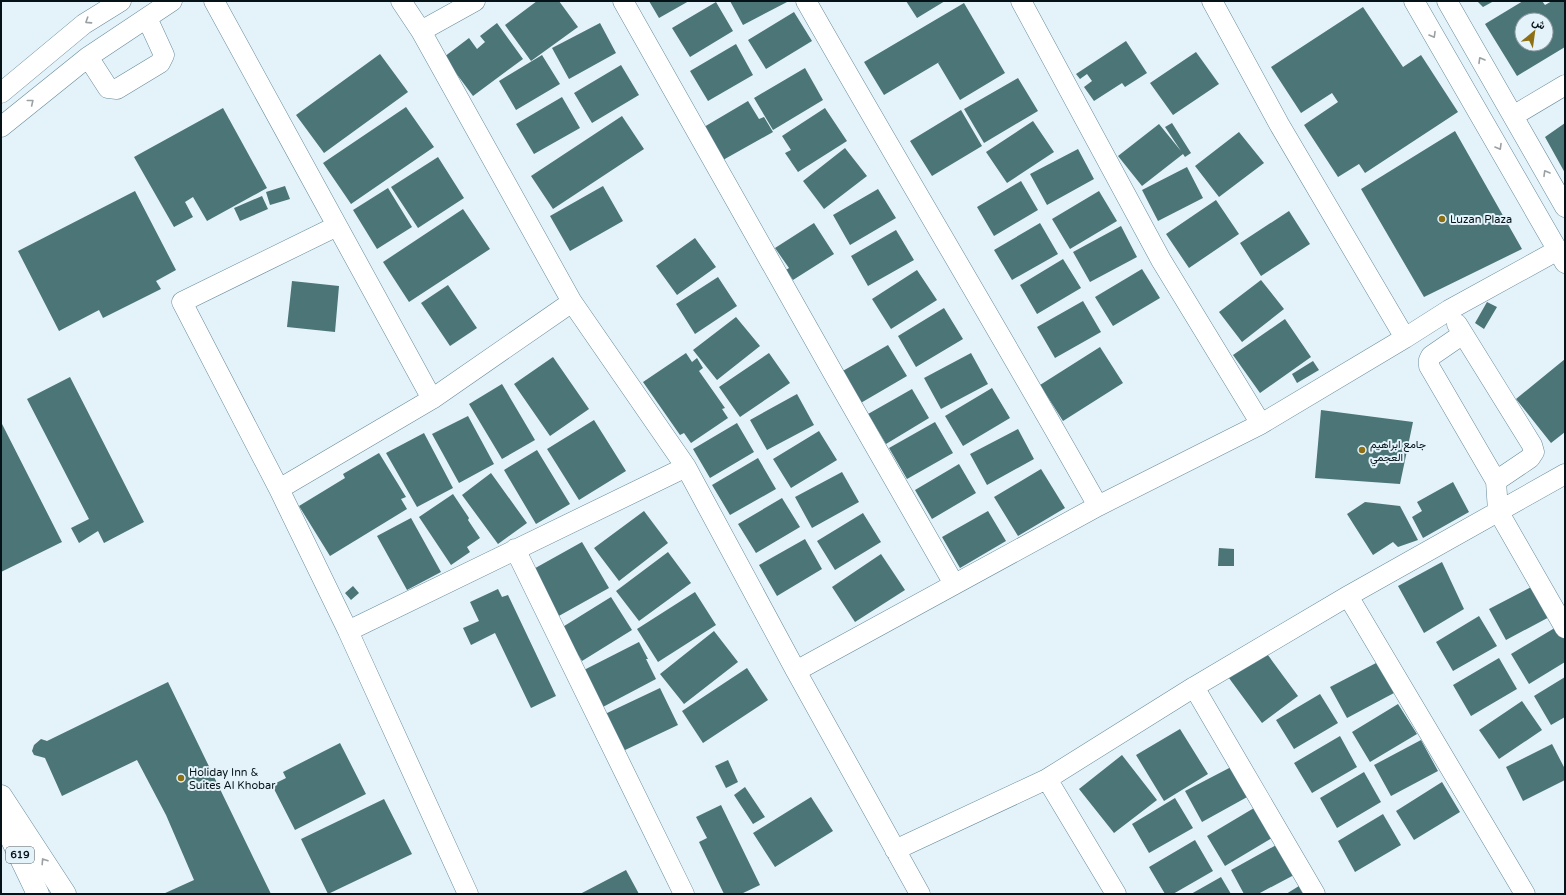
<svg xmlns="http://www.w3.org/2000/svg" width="1566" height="895" viewBox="0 0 1566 895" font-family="'Varela Round',Vazirmatn,sans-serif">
<rect width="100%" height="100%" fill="#e4f3fa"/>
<path fill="#4b7577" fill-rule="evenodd" d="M 537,1 L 559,1 L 578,27 L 531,61 L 505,25 Z
M 649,1 L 689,1 L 659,18 Z
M 730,1 L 789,1 L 743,25 Z
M 906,1 L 945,1 L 917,18 Z
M 1477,1 L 1494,1 L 1483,7 Z
M 1523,1 L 1542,1 L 1545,5 L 1552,1 L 1565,1 L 1565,47 L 1517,76 L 1485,24 ZM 1522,20 L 1546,20 L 1546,44 L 1522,44 Z
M 716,2 L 733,31 L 690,57 L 672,28 Z
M 964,3 L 1005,73 L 960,100 L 938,63 L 941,61 L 884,95 L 864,62 Z
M 1363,7 L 1403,67 L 1421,55 L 1458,112 L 1365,173 L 1359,164 L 1338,177 L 1304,125 L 1338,102 L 1332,93 L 1301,113 L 1271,67 Z
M 794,12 L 812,41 L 766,69 L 748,40 Z
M 497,23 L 523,59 L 473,96 L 444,57 L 469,38 L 477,49 L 485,42 L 480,36 Z
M 600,23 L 616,53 L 569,79 L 552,48 Z
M 1126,41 L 1147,73 L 1125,87 L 1122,83 L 1094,101 L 1084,87 L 1092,81 L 1087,74 L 1080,79 L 1076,74 Z
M 736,44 L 753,75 L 708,101 L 690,71 Z
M 1196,52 L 1219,84 L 1173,115 L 1150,83 Z
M 380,54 L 408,92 L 324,153 L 296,115 Z
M 542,55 L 560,84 L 516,110 L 499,81 Z
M 621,65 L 639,95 L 592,123 L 574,93 Z
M 805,68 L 823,100 L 773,130 L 754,98 Z
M 1018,78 L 1038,111 L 984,143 L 964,109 Z
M 562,97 L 580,128 L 534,154 L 516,124 Z
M 748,101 L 759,119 L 764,117 L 773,132 L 723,160 L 704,127 Z
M 406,107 L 434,147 L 351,204 L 323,163 Z
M 223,108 L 267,188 L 207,221 L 193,197 L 185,202 L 193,217 L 174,227 L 134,157 Z
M 825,108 L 847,141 L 798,172 L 785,153 L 791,150 L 782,136 Z
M 961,110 L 982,146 L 932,176 L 910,141 Z
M 622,116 L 644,149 L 553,209 L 531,176 Z
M 1033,121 L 1054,152 L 1007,183 L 986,152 Z
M 1172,123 L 1191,153 L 1185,157 L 1183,154 L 1142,186 L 1118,156 L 1159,124 L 1181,151 L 1165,127 Z
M 1565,123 L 1565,173 L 1545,137 Z
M 1455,131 L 1522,249 L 1424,297 L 1361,189 Z
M 1239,132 L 1264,163 L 1219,197 L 1195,166 Z
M 845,148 L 867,176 L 824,209 L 803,181 Z
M 1078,149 L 1094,179 L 1047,205 L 1030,174 Z
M 438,157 L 464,198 L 418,228 L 391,187 Z
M 1187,167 L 1203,198 L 1158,221 L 1142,190 Z
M 1021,181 L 1038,210 L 994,236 L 977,207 Z
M 285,186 L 290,199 L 270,205 L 266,192 Z
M 603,186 L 623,221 L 570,251 L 550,216 Z
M 388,188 L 412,227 L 377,249 L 353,210 Z
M 878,189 L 896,218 L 850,245 L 833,215 Z
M 135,191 L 176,270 L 156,281 L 161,289 L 103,318 L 99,310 L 59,331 L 18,251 Z
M 1099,191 L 1117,221 L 1070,249 L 1052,219 Z
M 262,196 L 268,209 L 240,221 L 234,208 Z
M 1216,200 L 1239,234 L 1189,268 L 1166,234 Z
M 463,209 L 490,249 L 409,302 L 383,262 Z
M 1289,211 L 1310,244 L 1261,276 L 1240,243 Z
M 814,223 L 834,254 L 793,280 L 786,270 L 789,268 L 775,248 Z
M 1040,223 L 1058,254 L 1012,280 L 994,250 Z
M 1121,226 L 1137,257 L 1090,282 L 1073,252 Z
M 896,230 L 914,260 L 868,286 L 851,256 Z
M 695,238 L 716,267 L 677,295 L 656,266 Z
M 1063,259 L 1081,288 L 1037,314 L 1020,285 Z
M 1142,269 L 1160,298 L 1113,326 L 1095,297 Z
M 917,270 L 937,300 L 891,329 L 872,299 Z
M 718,277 L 737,306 L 695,334 L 676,304 Z
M 1261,280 L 1284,309 L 1242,342 L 1219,312 Z
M 292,281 L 339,286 L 335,332 L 287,327 Z
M 448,285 L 477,328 L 450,346 L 421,303 Z
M 1083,301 L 1101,332 L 1055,358 L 1037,327 Z
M 1487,302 L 1497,307 L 1484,329 L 1475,323 Z
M 944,308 L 963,339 L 916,367 L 898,336 Z
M 736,317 L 760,346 L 717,380 L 693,350 Z
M 1285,319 L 1311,357 L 1260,393 L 1233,355 Z
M 888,345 L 907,376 L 859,404 L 841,372 Z
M 1100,347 L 1123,383 L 1063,421 L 1040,385 Z
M 686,353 L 692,362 L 697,358 L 703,368 L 699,371 L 725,408 L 722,409 L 728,418 L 691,443 L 684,433 L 680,435 L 643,382 Z
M 769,353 L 790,383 L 740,417 L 719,387 Z
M 971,353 L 988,384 L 941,409 L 924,378 Z
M 553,357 L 589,409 L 550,436 L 514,384 Z
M 1565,359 L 1565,432 L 1551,443 L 1516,399 Z
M 1313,361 L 1319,370 L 1297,383 L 1292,374 Z
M 70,377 L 144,522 L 104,543 L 98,531 L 79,543 L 71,528 L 89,519 L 27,399 Z
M 502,384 L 535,440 L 502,459 L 469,404 Z
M 992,388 L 1010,418 L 963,446 L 945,416 Z
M 912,389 L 929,418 L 886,444 L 868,414 Z
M 797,394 L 814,425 L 767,450 L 750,420 Z
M 1321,410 L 1413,422 L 1400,484 L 1315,478 Z
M 468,416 L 494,464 L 459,483 L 432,434 Z
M 594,420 L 626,471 L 579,500 L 547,449 Z
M 1,422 L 62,542 L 1,572 Z
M 935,422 L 953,453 L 907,479 L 889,448 Z
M 737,423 L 754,452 L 710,478 L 693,449 Z
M 1018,429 L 1034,459 L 987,485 L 970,454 Z
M 819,431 L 837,460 L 791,488 L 773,459 Z
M 424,433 L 453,488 L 417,507 L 386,453 Z
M 537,450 L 570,504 L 536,524 L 504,470 Z
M 379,453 L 406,497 L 401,499 L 407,509 L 330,556 L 299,506 L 345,478 L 343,474 Z
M 758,458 L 776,489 L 730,515 L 712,485 Z
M 959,464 L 976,493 L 932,519 L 915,490 Z
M 1041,469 L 1065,508 L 1018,536 L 994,497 Z
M 842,472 L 859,502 L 812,528 L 795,497 Z
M 491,473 L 527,523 L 498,544 L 462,495 Z
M 1453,482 L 1469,512 L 1423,538 L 1412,517 L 1422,511 L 1417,502 Z
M 453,494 L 469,518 L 468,520 L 480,538 L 467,547 L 470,552 L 451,565 L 419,517 Z
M 782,498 L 800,527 L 756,553 L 738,524 Z
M 1365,502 L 1400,506 L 1418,540 L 1398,547 L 1393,542 L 1373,555 L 1347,514 Z
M 644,511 L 668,543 L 619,581 L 594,548 Z
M 988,511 L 1006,541 L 960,568 L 942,537 Z
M 863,513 L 881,542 L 835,570 L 817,541 Z
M 411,518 L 441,572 L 407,590 L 377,536 Z
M 805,539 L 822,569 L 777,596 L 759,565 Z
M 582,542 L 609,588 L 557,617 L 530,571 Z
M 1219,548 L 1234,549 L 1234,566 L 1218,566 Z
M 668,552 L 691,583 L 639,621 L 616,591 Z
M 881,554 L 905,590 L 855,622 L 832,587 Z
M 1442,562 L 1464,609 L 1424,633 L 1398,586 Z
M 1537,584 L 1553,615 L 1506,640 L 1489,609 Z
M 353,586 L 359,593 L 351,600 L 345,593 Z
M 498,589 L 502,597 L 508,595 L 556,696 L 531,708 L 495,633 L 471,645 L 463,628 L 479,621 L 470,602 Z
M 695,592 L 716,625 L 658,662 L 637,629 Z
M 611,597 L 632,630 L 582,661 L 561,628 Z
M 1479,616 L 1497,646 L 1453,671 L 1436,642 Z
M 1558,626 L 1565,638 L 1565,662 L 1529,684 L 1511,654 Z
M 714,631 L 738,662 L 684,704 L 660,674 Z
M 639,642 L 648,659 L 646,659 L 656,679 L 601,708 L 582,671 Z
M 1262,647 L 1298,696 L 1262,723 L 1226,674 Z
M 1499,658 L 1517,689 L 1471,716 L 1453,685 Z
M 1378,662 L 1394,693 L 1347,718 L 1330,687 Z
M 747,668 L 768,700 L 703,743 L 682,711 Z
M 1565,677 L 1565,717 L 1551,725 L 1534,696 Z
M 168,682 L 271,894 L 163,894 L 194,880 L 166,815 L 137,760 L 62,796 L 45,758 L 34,755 L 32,751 L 34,745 L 41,739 L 47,741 Z
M 660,688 L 678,725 L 623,751 L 605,714 Z
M 1320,694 L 1338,723 L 1294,749 L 1276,720 Z
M 1522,701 L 1542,730 L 1499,759 L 1479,730 Z
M 1398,704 L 1417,734 L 1370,762 L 1352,732 Z
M 1180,729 L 1208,774 L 1164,801 L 1136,755 Z
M 1340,736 L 1357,767 L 1312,793 L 1294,763 Z
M 1421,740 L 1438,771 L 1391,796 L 1374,765 Z
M 340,743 L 366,794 L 295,830 L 272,785 L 286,778 L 283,772 Z
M 1552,744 L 1565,769 L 1565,780 L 1523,801 L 1506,767 Z
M 1122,755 L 1157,800 L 1114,833 L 1079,789 Z
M 728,760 L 738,782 L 726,788 L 715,766 Z
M 1233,766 L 1249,796 L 1202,822 L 1185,791 Z
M 1364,772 L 1381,802 L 1337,828 L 1320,798 Z
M 1442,782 L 1460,812 L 1414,840 L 1396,811 Z
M 745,787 L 765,817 L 753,824 L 734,795 Z
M 811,797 L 833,831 L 775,867 L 753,833 Z
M 1175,798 L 1193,828 L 1149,853 L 1132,824 Z
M 384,799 L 412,854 L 328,894 L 301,839 Z
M 721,805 L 760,885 L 741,894 L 724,894 L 699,842 L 707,838 L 696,817 Z
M 1254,808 L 1272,838 L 1225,866 L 1207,836 Z
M 1383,814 L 1401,845 L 1355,872 L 1338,841 Z
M 1195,840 L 1213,871 L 1173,894 L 1165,894 L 1149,867 Z
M 1278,844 L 1294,875 L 1258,894 L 1244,894 L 1231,870 Z
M 626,870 L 639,894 L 580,894 Z
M 1221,877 L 1231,894 L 1191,894 Z
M 1299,886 L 1303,894 L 1286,894 Z"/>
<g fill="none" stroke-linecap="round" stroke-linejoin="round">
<defs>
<path id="minor" d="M 214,1 L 432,399
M 401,1 L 421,31 L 572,302 L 686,467 L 796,671
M 623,1 L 836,378 L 954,584
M 806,1 C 902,170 1003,337 1098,506
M 1021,1 L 1161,260 L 1261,424
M 1212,1 L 1279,124 L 1405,338
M 1414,1 L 1565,263
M 1447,1 L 1565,207
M 421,31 L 475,1
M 88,57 L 108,88 L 117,89 L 160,63 L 164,55 L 147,18
M 1,93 L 84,24 L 121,1
M 1513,116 L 1565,85
M 1,127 L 88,57 L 172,1
M 337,226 L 182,302 L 279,489 L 348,631 L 468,894
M 1457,324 L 1532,445 L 1534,452 L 1530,458 L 1496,481
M 1463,334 L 1431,356 L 1429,360 L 1429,366 L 1496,481 L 1498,511 L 1565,628
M 279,489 L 432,399 L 572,302
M 515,549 L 684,894
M 1348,596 L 1525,894
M 348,631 L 686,467
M 1194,687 L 1315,894
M 1047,779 L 1116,894
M 895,850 L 1047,779 L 1194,687 L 1348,596 L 1565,474
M 920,894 L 796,671 L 1098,506 L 1261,424 L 1405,338 L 1449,310 L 1558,250"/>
<path id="major" d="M 1,796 L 65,894"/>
<path id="highway" d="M 1,817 L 38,894"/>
</defs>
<use href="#minor" stroke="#668a9a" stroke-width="21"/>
<use href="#major" stroke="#668a9a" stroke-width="23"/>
<use href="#highway" stroke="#668a9a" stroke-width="23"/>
<use href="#minor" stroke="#fff" stroke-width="20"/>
<use href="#major" stroke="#fff" stroke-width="22"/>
<use href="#highway" stroke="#fff" stroke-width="22"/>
</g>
<defs><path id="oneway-chevron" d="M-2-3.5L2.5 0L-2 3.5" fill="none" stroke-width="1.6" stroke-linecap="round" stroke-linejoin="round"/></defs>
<g stroke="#9ba0a3">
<use href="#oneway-chevron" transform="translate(88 21) rotate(147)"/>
<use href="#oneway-chevron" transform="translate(1433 35) rotate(60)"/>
<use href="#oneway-chevron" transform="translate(1481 60) rotate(-120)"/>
<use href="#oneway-chevron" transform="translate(31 102) rotate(-39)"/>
<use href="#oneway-chevron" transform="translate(1499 147) rotate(60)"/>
<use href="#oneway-chevron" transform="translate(1546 173) rotate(-120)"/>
<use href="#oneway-chevron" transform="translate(44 861) rotate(-123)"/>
</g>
<g fill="#8c7013" stroke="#e4f3fa" stroke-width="1.5">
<circle cx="1442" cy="219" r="4"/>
<circle cx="1362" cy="450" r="4"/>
<circle cx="181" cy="778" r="4"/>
</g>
<g text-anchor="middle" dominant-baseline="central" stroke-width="4" stroke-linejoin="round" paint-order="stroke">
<rect fill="#e4f3fa" stroke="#48565c" stroke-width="1" x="6" y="847" width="28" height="16" rx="3"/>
<g font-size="10" font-weight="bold" fill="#051218">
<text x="20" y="855">619</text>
</g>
<g font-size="11" fill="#051218" stroke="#e4f3fa" text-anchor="start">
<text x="1450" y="219">Luzan Plaza</text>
<text x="1370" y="444">جامع ابراهيم<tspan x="1370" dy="13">العجمي</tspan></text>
<text x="189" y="772">Holiday Inn &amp;<tspan x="189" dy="13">Suites Al Khobar</tspan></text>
</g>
</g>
<rect width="1566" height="895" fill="none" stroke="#051218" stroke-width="4"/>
<g transform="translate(1534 32) rotate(29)"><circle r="19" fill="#e4f3fa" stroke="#8b99a0"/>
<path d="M0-3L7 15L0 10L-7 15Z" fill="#8c7013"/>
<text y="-6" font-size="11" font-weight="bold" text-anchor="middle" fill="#051218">ش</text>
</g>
</svg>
